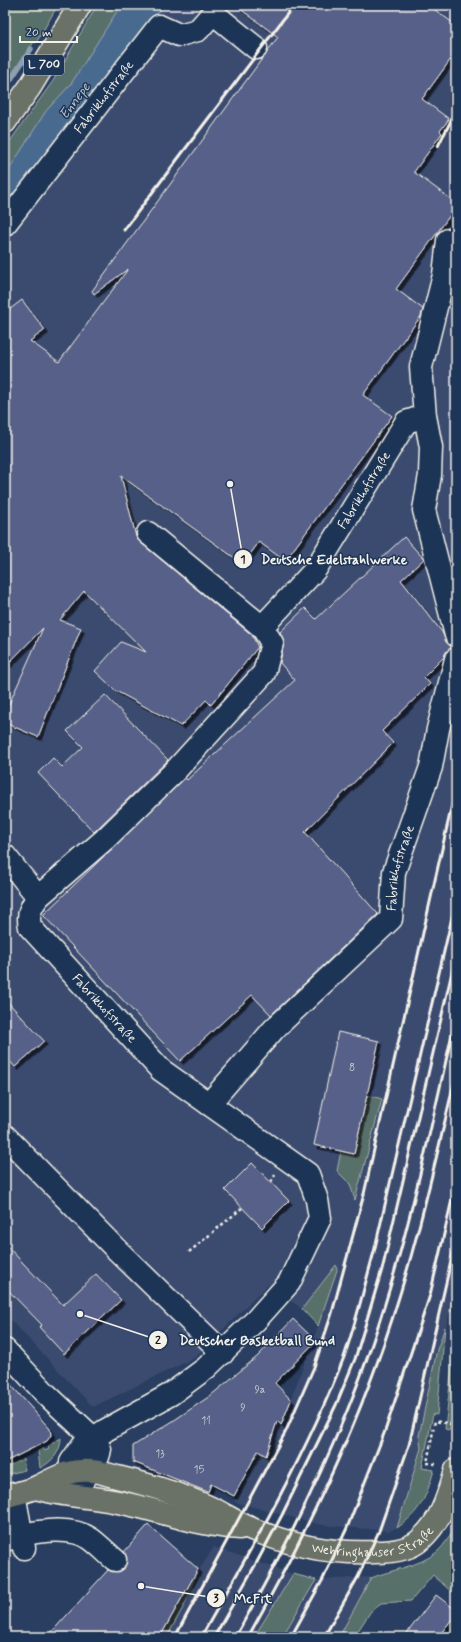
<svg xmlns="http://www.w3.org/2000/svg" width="461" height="1642" viewBox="0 0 461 1642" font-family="Mynerve,sans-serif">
<defs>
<filter id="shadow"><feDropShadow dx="3.5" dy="3.5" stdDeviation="0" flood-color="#0009"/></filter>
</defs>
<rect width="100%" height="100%" fill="#293e61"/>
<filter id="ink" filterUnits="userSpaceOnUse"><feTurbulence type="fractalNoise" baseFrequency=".025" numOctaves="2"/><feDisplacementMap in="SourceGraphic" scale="8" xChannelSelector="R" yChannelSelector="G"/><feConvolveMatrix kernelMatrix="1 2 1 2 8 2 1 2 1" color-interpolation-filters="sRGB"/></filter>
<g filter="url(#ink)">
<path fill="#3b4b6f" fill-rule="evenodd" d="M 164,5 L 456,5 L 456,1279 L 450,1312 L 431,1378 L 419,1436 L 421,1448 L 397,1528 L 389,1531 L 322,1525 L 234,1502 L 261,1453 L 266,1455 L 277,1421 L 281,1424 L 306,1359 L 316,1341 L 314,1338 L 337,1271 L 336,1266 L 302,1309 L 268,1285 L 194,1358 L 93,1407 L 5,1314 L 5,216 ZM 367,1096 L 381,1099 L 355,1199 L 350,1184 Z
M 214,1547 L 293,1574 L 254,1637 L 167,1637 L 185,1604 L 199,1570 Z
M 369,1577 L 371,1578 L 361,1600 L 339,1637 L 282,1637 L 316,1580 Z"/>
<path fill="#596f6b" stroke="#a6b0aa" d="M 5,5 L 58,5 L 36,43 L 34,42 L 5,85 Z
M 97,5 L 121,5 L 71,84 L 46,111 L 5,176 L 5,148 L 53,81 Z
M 367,1095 L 382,1099 L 355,1200 L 350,1184 L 337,1171 L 341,1151 L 354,1153 Z
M 336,1265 L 337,1270 L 318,1326 L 302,1309 Z
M 456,1279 L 456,1308 L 450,1312 Z
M 445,1327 L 437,1415 L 433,1414 L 422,1468 L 434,1470 C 426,1498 421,1511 397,1528 L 421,1448 L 419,1436 L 437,1350 Z
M 456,1329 L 456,1396 L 450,1430 L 445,1429 Z
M 61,1438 C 61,1452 52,1462 40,1468 L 38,1451 L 43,1448 L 45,1451 L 49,1449 L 48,1446 Z
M 23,1459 L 25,1470 L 5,1475 L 5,1468 Z
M 456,1528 L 456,1596 L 433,1575 L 411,1601 L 381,1603 L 371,1611 L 354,1637 L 339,1637 L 371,1578 C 393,1569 418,1567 437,1552 C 444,1546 450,1535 456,1528 Z
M 198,1569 L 185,1604 L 167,1637 L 160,1637 Z
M 293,1574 L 316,1580 L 282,1637 L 254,1637 Z"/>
<path fill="#496a8f" stroke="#8da0b3" d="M 121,5 L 164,5 L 5,216 L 5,176 L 46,111 L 71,84 Z"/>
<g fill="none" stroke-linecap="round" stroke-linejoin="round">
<path stroke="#8da0b3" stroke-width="5.5" d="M 5,88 L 31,49"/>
</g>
<path fill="#576188" stroke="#f4f1e8" filter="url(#shadow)" d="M 235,5 L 428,5 L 456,25 L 456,52 L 422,99 L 449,119 L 440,131 L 442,133 L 414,172 L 456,203 L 456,207 L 396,289 L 423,309 L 421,316 L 363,395 L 392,416 L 285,561 L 259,542 L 243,564 L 121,476 L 136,537 L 140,542 L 252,635 L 258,647 L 211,705 L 206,700 L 181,726 L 116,691 L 95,671 L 121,642 L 146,652 L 84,591 L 60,620 L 81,628 L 38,737 L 5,723 L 5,713 L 43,628 L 5,667 L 5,313 L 22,300 L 45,330 L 30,341 L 59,362 L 128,269 L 94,294 L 92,291 L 278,37 Z
M 404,537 L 424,559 L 401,580 L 442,632 L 447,643 L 453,647 L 447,651 L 444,657 L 424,677 L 430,684 L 382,731 L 393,743 L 305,832 L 378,914 L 271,1015 L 252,995 L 180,1061 L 43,915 L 185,778 L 187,780 L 295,680 L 280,663 L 284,641 L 280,632 L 305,608 L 316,619 Z
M 105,695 L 168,760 L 94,832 L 38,773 L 53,758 L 62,767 L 83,747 L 67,731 Z
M 5,999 L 44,1041 L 15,1067 L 5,1056 Z
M 338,1032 L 379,1041 L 354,1154 L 314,1145 Z
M 252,1163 L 289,1201 L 262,1228 L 225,1190 Z
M 5,1244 L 63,1305 L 96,1274 L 121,1300 L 64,1354 L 39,1327 L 42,1325 L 5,1287 Z
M 293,1319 L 316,1341 L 275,1383 L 291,1400 L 281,1425 L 277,1421 L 266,1456 L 258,1451 L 234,1496 L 211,1484 L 208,1492 L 133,1462 L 133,1446 L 173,1421 L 210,1396 L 258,1356 Z
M 5,1378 L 50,1429 L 51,1435 L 47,1441 L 5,1462 Z
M 148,1525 L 198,1569 L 160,1637 L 47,1637 L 108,1570 L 119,1572 L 124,1569 L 127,1562 L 124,1552 Z
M 436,1595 L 456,1610 L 456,1614 L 438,1637 L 404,1637 Z"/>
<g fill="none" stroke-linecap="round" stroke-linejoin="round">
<defs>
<g id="minor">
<path id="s1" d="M 5,224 L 159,26 L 179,35 L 198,30 L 213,13 L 256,48"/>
<path d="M 448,240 L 444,275 L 421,367 L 425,416 L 431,447 L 430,475 L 424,510 L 456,635"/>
<path d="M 148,533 L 262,627"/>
<path id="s2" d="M 5,856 L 38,897 C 31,907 27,914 30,927 L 161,1070 L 308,1174 L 317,1200 L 320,1218 L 289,1283 L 256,1320 L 206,1368 L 171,1394 L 106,1430 L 82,1446 L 71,1462 L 70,1491"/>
<path id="s3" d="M 38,897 L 105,839 L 175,771 L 264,673 L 272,643 L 262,627 L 315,570 L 406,422 L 425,416"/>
<path id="s4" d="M 209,1104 L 274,1029 L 391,919 L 394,872 L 431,767 L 438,729 L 456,659"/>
<path d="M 5,1136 L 116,1249 L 223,1353"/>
<path d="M 5,1350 L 46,1394 L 93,1438 L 100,1449 C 98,1463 88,1474 80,1484"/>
<path d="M 14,1494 L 24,1548"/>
<path d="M 5,1540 C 28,1532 69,1524 91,1539 C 99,1545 107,1553 115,1560"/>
</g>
<g id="major">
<path d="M 5,122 L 30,87 L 80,5"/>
<path d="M 36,1488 C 65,1497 94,1496 123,1503 C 162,1511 200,1526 240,1528"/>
<path id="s5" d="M 5,1497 C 15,1493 27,1492 37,1487 C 56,1478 68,1469 91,1471 C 99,1471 109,1475 117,1477 C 150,1485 184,1495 215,1510 C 227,1516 239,1524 252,1529 C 291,1546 334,1554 376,1552 C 391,1552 410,1550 421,1539 C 442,1520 448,1496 456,1470"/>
</g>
</defs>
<use href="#minor" stroke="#f4f1e8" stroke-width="25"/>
<use href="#major" stroke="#f4f1e8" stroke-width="25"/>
<path stroke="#f4f1e8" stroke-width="2.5" stroke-dasharray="3 3" stroke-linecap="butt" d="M 271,1182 L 275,1175
M 189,1252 L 242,1208
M 436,1464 L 427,1463 L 435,1421 L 456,1425"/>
<use href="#minor" stroke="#1d3557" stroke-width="22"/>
<use href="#major" stroke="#6a7166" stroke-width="22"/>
<path stroke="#f4f1e8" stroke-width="3" d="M 438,146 L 456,111
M 124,230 L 294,5
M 456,259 L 456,362
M 175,1637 L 286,1431 L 314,1367 L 332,1313 L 364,1194 L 456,787
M 201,1637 C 252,1548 307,1453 344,1357 C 356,1323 364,1287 374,1252 L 456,900
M 214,1637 L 257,1562 L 282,1515 L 336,1405 L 355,1359 L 383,1266 L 456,955
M 235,1637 C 277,1564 315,1489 347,1411 C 399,1284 426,1149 456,1016
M 248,1637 C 297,1550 342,1460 376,1366 C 411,1271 433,1172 456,1074
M 291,1637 L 323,1579 L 347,1528 L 385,1431 L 430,1295 L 456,1182
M 324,1637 L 358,1577 L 379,1531 L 409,1445 L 456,1239"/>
</g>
</g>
<g text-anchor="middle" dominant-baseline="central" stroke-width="3" stroke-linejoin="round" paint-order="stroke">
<g font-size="11" fill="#cdcdd0">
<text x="352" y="1068">8</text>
<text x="260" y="1390">9a</text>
<text x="243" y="1408">9</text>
<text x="206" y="1421">11</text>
<text x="160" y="1454">13</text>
<text x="199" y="1470">15</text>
</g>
<rect fill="#1d3557" stroke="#b4b9bc" stroke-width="1" x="24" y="55" width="40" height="20" rx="3"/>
<g font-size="12" font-weight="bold" fill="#f4f1e8">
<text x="44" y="65">L 700</text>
</g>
<g font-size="13" fill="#f4f1e8" stroke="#1d3557">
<text stroke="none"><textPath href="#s1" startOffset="161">Fabrikhofstraße</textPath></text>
<text stroke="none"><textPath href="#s3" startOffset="540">Fabrikhofstraße</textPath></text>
<text stroke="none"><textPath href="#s4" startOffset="312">Fabrikhofstraße</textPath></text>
<text stroke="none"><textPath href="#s2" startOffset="195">Fabrikhofstraße</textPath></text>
<text stroke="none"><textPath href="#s5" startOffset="389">Wehringhauser Straße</textPath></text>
</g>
<g font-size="14" font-style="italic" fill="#b8c2c9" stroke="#1d3557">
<text transform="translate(75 101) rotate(-53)">Ennepe</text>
</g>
</g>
<path fill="none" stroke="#f4f1e8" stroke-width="1.5" d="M230 484L243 559M80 1314L158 1340M141 1586L216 1598"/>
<g fill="#f4f1e8" stroke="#1d3557" stroke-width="1.5">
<circle cx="230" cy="484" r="4"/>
<circle cx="80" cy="1314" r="4"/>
<circle cx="141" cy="1586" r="4"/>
<circle cx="243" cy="559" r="10"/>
<circle cx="158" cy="1340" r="10"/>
<circle cx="216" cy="1598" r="10"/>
</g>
<g font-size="12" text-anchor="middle" font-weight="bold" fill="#111">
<text x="243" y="563">1</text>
<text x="158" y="1344">2</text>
<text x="216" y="1602">3</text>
</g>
<g font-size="14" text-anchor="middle" font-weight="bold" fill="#f4f1e8" stroke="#1d3557" stroke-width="3" stroke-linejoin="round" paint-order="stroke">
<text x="334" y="564">Deutsche Edelstahlwerke</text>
<text x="257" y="1345">Deutscher Basketball Bund</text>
<text x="253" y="1603">McFit</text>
</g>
<rect width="461" height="1642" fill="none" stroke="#1d3557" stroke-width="20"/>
<rect x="10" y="10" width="441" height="1622" fill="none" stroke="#f4f1e8" stroke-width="1.5" filter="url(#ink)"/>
<path d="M20 36v6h57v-6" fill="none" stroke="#f4f1e8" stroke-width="2"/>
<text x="26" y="36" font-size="12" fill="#f4f1e8" stroke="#1d3557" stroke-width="3" paint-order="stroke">20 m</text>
</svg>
